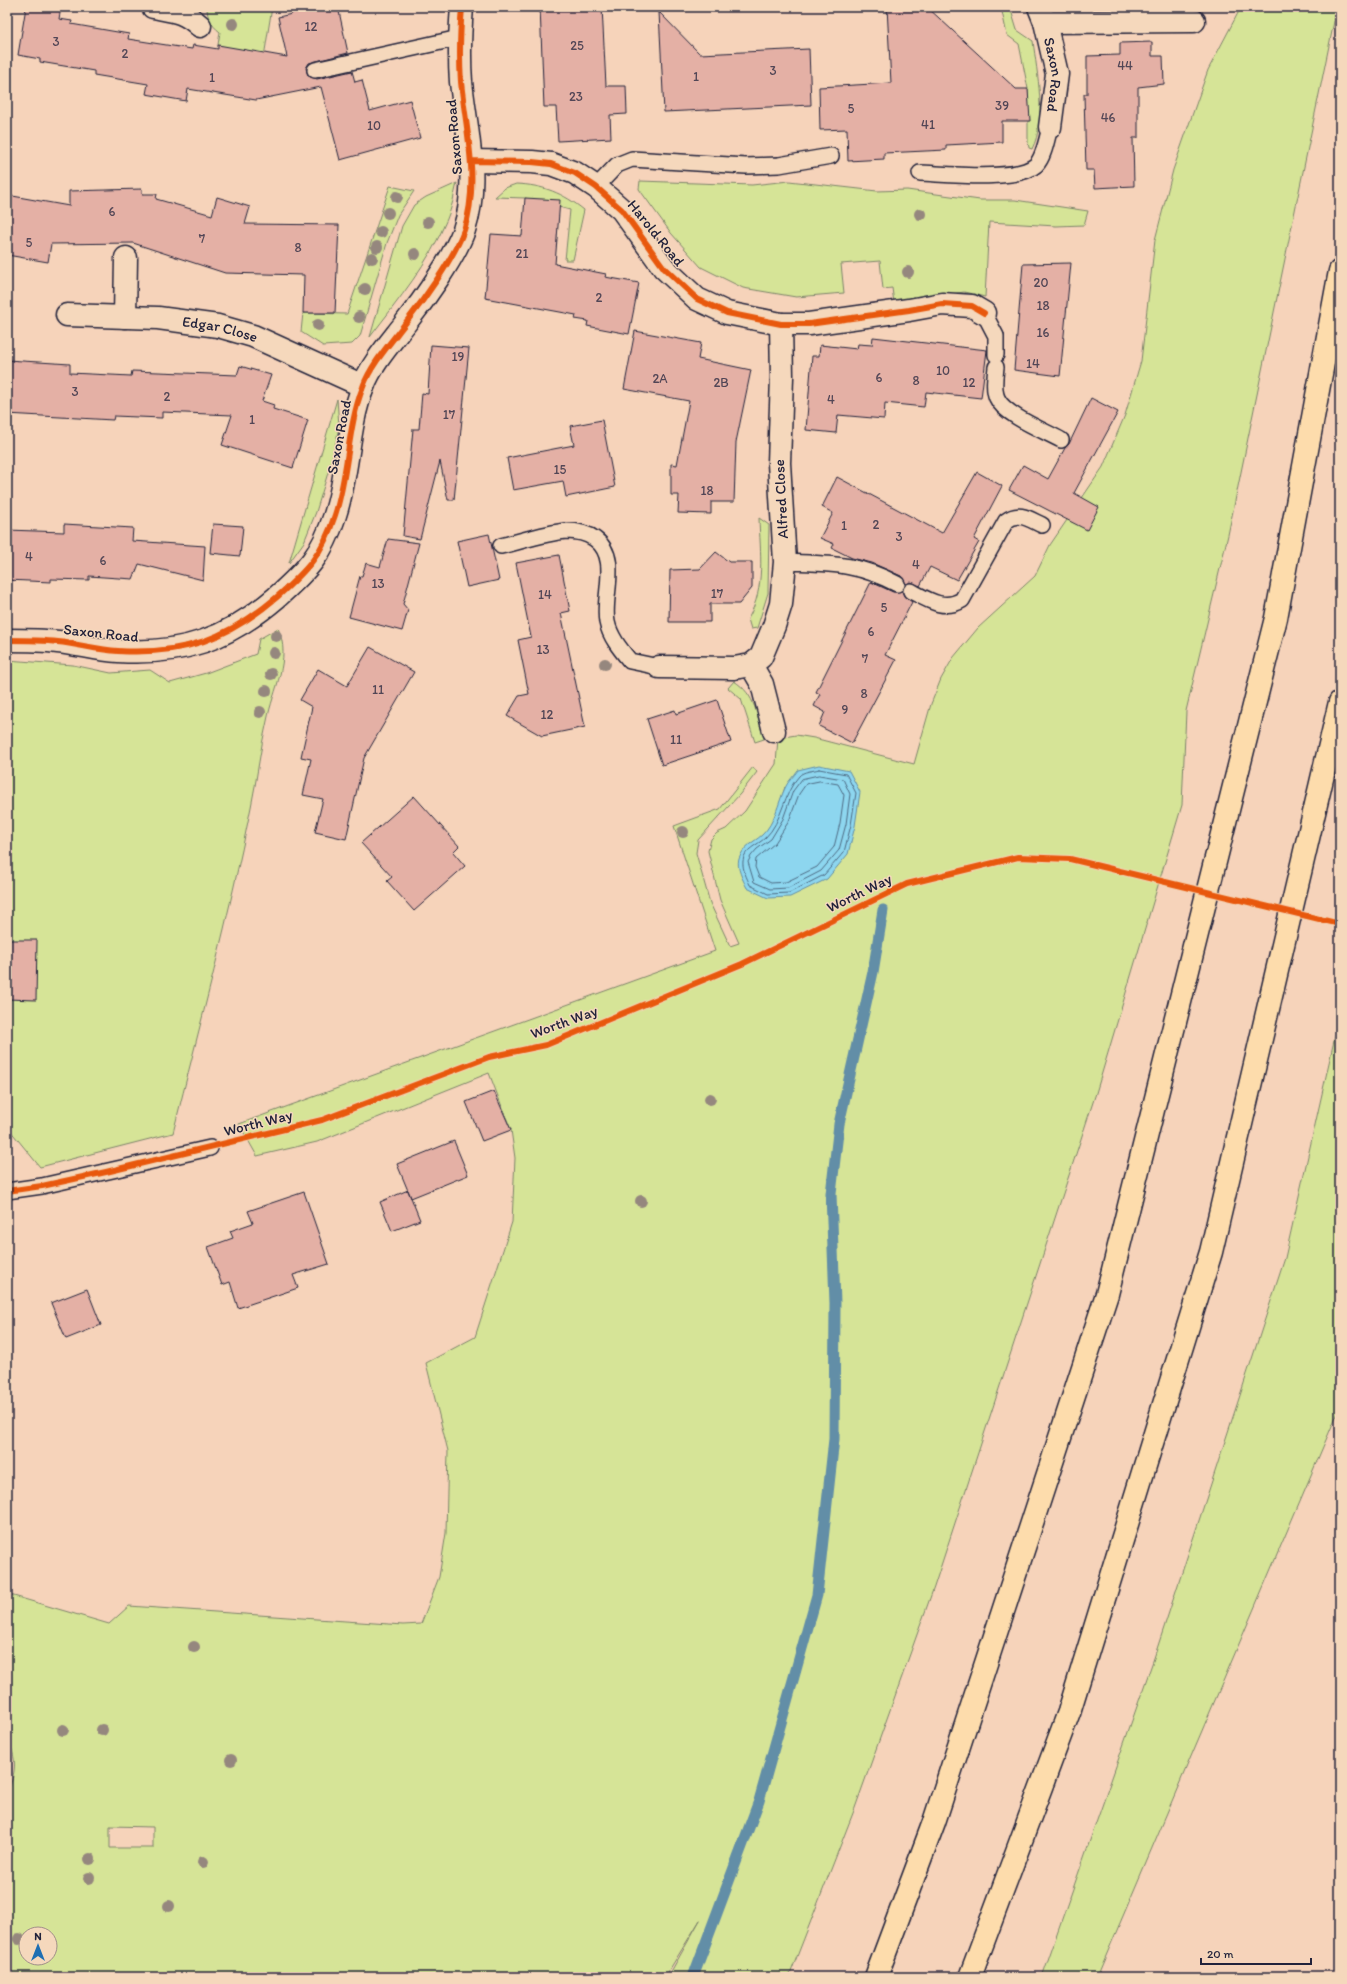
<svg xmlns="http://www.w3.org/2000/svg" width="1347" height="1984" viewBox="0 0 1347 1984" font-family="Itim,sans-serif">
<rect width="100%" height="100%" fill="#f6d3ba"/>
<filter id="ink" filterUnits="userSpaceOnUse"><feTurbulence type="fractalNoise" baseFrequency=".025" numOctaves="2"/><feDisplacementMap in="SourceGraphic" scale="8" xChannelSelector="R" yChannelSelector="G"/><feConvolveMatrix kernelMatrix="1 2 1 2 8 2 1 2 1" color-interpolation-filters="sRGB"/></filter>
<g filter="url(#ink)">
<path fill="#d6e497" stroke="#7c8369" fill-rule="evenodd" d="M 207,7 L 272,7 L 264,57 L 218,45 L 220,32 C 211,25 207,18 207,7 Z
M 1001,7 L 1010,7 L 1017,30 L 1033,41 C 1037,73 1047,120 1032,149 L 1029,148 L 1028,142 L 1028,89 L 1019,44 L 1007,35 Z
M 1238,7 L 1337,7 L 1228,535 L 1186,711 L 1182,805 L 1096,1093 L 934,1587 L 855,1808 L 789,1977 L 668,1977 L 700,1920 L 665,1977 L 7,1977 L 7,1795 C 16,1769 18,1763 7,1737 L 7,1594 L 109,1624 L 129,1606 L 403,1625 L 421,1624 L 439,1577 L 446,1533 L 448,1451 L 426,1363 L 475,1337 L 512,1222 L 515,1158 L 511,1130 L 489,1073 L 317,1142 L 257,1156 L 239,1124 L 715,951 L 674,826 L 720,809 L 753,767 L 757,772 L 740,794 L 698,840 L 696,853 L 710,903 L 730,946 L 739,943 L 720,900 L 708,851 L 711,839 L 717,833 L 726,829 L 745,811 L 776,764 L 778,738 L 796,735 L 814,738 L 914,764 L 931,704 L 941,679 L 953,658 L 978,628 L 1035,576 L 1050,545 L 1103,467 L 1125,415 L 1141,361 L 1155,240 L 1173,170 L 1208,70 L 1238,13 ZM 785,787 L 768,898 L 743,851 C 750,843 756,841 763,835 C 775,823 780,802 785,787 ZM 110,1826 L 153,1827 L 153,1848 L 110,1848 ZM 26,1934 L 50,1934 L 50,1958 L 26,1958 Z
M 640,181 L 752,185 L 789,181 L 877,191 L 907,190 L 980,200 L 1015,200 L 1088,211 L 1084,225 L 1056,226 L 989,222 L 985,297 L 964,292 L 894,303 L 892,288 L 883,289 L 880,261 L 841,264 L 844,293 L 796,297 L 743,288 L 701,267 L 671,233 L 639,189 Z
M 457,183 C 454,195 452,208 447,219 C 429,263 399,299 370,337 L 402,226 L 414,205 L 426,197 Z
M 516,184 C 543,185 563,193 584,210 L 573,260 L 565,260 L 570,210 L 525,198 L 495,197 L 505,188 Z
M 390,186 L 414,191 L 398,215 L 387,243 L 360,336 L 352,344 L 323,346 L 301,332 L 303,313 L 347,314 Z
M 337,399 L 339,426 L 334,453 L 316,512 L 304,542 L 289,563 Z
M 759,518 L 769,525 L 768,593 L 757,628 L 751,629 L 748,619 C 766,587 760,553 759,518 Z
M 278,628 C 292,660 273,689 267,721 C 260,749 257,779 251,807 C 229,917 200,1025 173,1133 L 40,1167 L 9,1129 L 7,1120 L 7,660 L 73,665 L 111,673 L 150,670 L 170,683 L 206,673 L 256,654 L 259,639 Z
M 734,681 C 756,695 757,716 764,739 L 755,742 L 741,699 L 728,688 Z
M 1340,1014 L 1340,1407 L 1097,1977 L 1042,1977 L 1154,1658 L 1285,1258 Z"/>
<path fill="#8dd6ef" stroke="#628ea7" d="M 819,765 L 849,771 L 860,792 L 855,826 L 848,854 L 827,879 L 790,897 L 768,898 L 747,888 C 743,880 736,867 739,859 C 744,845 753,843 762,835 C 775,823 778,803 785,788 C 788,781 794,776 798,770 Z"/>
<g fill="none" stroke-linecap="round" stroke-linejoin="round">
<path stroke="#4d6a83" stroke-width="1" d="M 819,769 L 846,774 L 856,793 L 851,825 L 844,852 L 824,875 L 789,893 L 768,894 L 750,885 C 747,878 742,869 743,861 C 744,849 758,845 765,838 C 783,821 783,793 799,776 C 803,771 813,771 819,769 Z
M 819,775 L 843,779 L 850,794 L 846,824 L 839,850 L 821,871 L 788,888 L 770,889 L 754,882 L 748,862 L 751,856 L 757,849 L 771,839 L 783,819 L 793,791 L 802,779 Z
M 820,781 L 838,784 L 844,795 L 840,823 L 834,847 L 817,867 L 786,882 L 771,883 L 759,877 L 755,867 L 756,859 L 775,843 L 789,821 L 799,794 L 806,784 Z"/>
<path stroke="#628ea7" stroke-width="11" d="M 693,1977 L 759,1801 L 817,1595 L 834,1439 L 835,1303 L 831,1194 L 839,1124 L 873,972 L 883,910"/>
</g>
<path fill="#e4b0a5" stroke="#22223b" d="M 26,7 L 61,7 L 59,19 L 72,21 L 71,24 L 129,34 L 128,39 L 192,49 L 193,45 L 218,49 L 218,45 L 287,57 L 278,17 L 292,14 L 291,7 L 338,7 L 348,53 L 309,63 L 306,68 L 308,76 L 317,79 L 352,71 L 355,82 L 362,80 L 370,111 L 410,100 L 420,138 L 340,160 L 321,87 L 256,100 L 188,89 L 186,101 L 146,94 L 148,84 L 94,75 L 94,71 L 40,62 L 40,59 L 18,55 Z
M 540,7 L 602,7 L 606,86 L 626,86 L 627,114 L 610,115 L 611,138 L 558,141 L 556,107 L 544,107 Z
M 887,7 L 927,7 L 1016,89 L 1028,89 L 1030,121 L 1002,121 L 1002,142 L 946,145 L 946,150 L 884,153 L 884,159 L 848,161 L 847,129 L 820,130 L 819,87 L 891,83 Z
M 659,12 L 700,54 L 809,49 L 811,105 L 664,112 Z
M 1152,42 L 1152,56 L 1163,56 L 1164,84 L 1138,87 L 1138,138 L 1133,138 L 1134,186 L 1095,188 L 1094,170 L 1086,170 L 1084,94 L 1087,94 L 1087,56 L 1120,55 L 1120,43 Z
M 142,189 L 142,194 L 157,194 L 156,199 L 212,215 L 217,197 L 250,207 L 245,224 L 339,225 L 335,313 L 303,313 L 304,275 L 225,273 L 133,243 L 51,244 L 48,262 L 7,255 L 7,195 L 69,206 L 69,191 Z
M 525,198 L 560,200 L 555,264 L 606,274 L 605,277 L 639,283 L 629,334 L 587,326 L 588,321 L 575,319 L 576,315 L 485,298 L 491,234 L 522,236 Z
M 1071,263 L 1060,376 L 1014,370 L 1023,264 Z
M 635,331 L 701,343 L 698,359 L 751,370 L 736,442 L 734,502 L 711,502 L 711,514 L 678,513 L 679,495 L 671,495 L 671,464 L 677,465 L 689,401 L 624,389 Z
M 873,337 L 987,350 L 981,398 L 926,392 L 924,407 L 885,403 L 884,419 L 838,415 L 836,433 L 806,430 L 812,356 L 819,356 L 820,345 L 857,349 L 858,344 L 872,345 Z
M 431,345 L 469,348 L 454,500 L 448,500 L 440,461 L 420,539 L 403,536 L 413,429 L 419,429 L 422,393 L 428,394 Z
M 7,360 L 70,364 L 70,373 L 131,376 L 132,371 L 237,375 L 240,366 L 271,375 L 262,401 L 274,405 L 273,409 L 308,420 L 293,468 L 222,445 L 232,415 L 162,412 L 162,418 L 114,416 L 113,420 L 7,414 Z
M 1091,398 L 1118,412 L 1074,493 L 1099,507 L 1087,530 L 1009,490 L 1023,465 L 1048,479 L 1065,448 L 1069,444 Z
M 602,420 L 615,487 L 566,497 L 563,481 L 513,490 L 507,458 L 574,445 L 570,426 Z
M 977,472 L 1002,486 L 974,539 L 979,542 L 957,580 L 930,567 L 920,586 L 911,582 L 906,584 L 901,576 L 872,563 L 852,558 L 832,548 L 834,544 L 820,538 L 833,513 L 822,507 L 837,477 L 942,533 Z
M 64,524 L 133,528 L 132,541 L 205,546 L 203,580 L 139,564 L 133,579 L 89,576 L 89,580 L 51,579 L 51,582 L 7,580 L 7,530 L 64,532 Z
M 213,524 L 243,526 L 240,556 L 210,553 Z
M 489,534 L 499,580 L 467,587 L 457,541 Z
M 388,539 L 419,543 L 403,604 L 408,610 L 402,631 L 349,617 L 360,576 L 362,576 L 366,563 L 380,567 Z
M 716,552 L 729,562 L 752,562 L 752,588 L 739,604 L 710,604 L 710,622 L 669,622 L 670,570 L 700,569 Z
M 559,555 L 570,611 L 561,613 L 585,727 L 542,736 L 507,716 L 519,696 L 529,694 L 518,640 L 531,637 L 516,563 Z
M 871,582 L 893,592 L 902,591 L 904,596 L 912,602 L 885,655 L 896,660 L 852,743 L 819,726 L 825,712 L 814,706 L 820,694 L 816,692 Z
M 370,647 L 414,672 L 364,758 L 346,839 L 315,832 L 323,799 L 303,795 L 311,759 L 301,757 L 312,707 L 300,700 L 318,669 L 347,686 Z
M 717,700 L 731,742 L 662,765 L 647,719 L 675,710 L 676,714 Z
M 414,796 L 459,846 L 453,852 L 465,866 L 414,911 L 387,881 L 392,877 L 361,843 Z
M 7,940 L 37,940 L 36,1000 L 7,999 Z
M 494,1091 L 511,1130 L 482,1141 L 466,1102 Z
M 454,1141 L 468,1175 L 411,1198 L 397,1164 Z
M 408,1190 L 420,1220 L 392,1231 L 380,1202 Z
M 304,1192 L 329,1264 L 293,1275 L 298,1288 L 238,1308 L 230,1282 L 222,1285 L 208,1247 L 233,1238 L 230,1231 L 253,1223 L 248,1211 Z
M 87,1289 L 101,1325 L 66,1339 L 51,1303 Z"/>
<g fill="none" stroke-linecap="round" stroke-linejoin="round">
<defs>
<path id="lane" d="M 315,70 L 459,38
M 920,173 C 947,174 1017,182 1036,165 C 1044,157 1047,138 1050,127
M 596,187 L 617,165 L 632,159 L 746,166 L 779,165 L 831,156
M 984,313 L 996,336 L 996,355
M 996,367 C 995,377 993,389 997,398 C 1004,415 1045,431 1061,440
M 501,546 C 522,541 545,533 566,531 C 576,531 587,533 595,539 C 621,558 602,596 607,622 C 610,637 621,650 630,661 L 659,667
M 785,562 C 829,564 856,562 897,584
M 911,591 C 928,600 944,611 962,600 L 1006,521 C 1019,511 1029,519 1042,525
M 7,1191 L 42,1186 L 210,1148"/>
<g id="street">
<path d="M 153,7 C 174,11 184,11 200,26"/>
<path id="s1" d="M 1039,7 L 1045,22 L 1057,74 L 1050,127"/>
<path d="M 1045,22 L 1194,21"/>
<path d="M 472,161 L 532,162 L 551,164 L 575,173 L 596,187 L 622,210 L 664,268 L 697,299 L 727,313 L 781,324 L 809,324 L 909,310 L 942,304 L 972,306 L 984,313"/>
<path id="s2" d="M 67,315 L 158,318 L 218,326 L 253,336 L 363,386"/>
<path d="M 125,317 L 126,258"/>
<path d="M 7,640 C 24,640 41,640 58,642 C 78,644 98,650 118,651 C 183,655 228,639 277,597 C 308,569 322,555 335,515 C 349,473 347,427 363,387 C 370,366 391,342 404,325 C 423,301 454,258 464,230 C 480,182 466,130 461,82 C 459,56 460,32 462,7"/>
<path d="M 751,665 L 762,684 L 774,731"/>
<path d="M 659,667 L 734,668 L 751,665 L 761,657 L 774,626 L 781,604 L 785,562 L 779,463 L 782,377 L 781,324"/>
</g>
<path id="highway" d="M 876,1977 L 934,1822 L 1107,1294 L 1276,618 L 1340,271
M 970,1977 L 1069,1712 L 1211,1252 L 1340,702"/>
</defs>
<use href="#lane" stroke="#22223b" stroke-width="18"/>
<use href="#street" stroke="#22223b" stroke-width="25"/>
<use href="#highway" stroke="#22223b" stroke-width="25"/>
<use href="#lane" stroke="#f5d8bc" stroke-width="15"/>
<use href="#street" stroke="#f5d8bc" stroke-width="22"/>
<use href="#highway" stroke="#fddcac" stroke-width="22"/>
<defs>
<path id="cycleway" d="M 472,161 L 532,162 L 551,164 L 575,173 L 596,187 L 622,210 L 664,268 L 697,299 L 727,313 L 781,324 L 809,324 L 909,310 L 942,304 L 972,306 L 984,313
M 7,640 C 24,640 41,640 58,642 C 78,644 98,650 118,651 C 183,655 228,639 277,597 C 308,569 322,555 335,515 C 349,473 347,427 363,387 C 370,366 391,342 404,325 C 423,301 454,258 464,230 C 480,182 466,130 461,82 C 459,56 460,32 462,7
M 7,1191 L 42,1186 L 106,1172 L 322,1120 L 489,1057 L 546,1045 L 742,964 L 907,884 L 1018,857 L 1070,859 L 1340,924"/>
</defs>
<use href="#cycleway" stroke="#f5d8bc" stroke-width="8"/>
<use href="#cycleway" stroke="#e8590c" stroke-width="6"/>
</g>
<g fill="#95877e">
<circle cx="233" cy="24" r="6"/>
<circle cx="397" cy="197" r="6"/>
<circle cx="388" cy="213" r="6"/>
<circle cx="920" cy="214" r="6"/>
<circle cx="428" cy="222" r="6"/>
<circle cx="381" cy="232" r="6"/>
<circle cx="377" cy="247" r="6"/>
<circle cx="415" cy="254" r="6"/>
<circle cx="372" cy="258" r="6"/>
<circle cx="908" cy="272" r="6"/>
<circle cx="365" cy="289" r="6"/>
<circle cx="359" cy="317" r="6"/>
<circle cx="318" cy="325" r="6"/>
<circle cx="276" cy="636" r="6"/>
<circle cx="274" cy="653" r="6"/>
<circle cx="605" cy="664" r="6"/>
<circle cx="271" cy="674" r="6"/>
<circle cx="266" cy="691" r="6"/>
<circle cx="260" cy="712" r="6"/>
<circle cx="683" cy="832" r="6"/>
<circle cx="710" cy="1099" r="6"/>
<circle cx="641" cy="1201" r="6"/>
<circle cx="194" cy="1647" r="6"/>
<circle cx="63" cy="1730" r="6"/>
<circle cx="102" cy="1730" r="6"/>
<circle cx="231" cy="1760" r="6"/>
<circle cx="90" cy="1859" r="6"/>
<circle cx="203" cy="1862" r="6"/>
<circle cx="89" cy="1878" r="6"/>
<circle cx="169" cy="1906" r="6"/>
<circle cx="19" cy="1939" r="6"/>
</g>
</g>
<g text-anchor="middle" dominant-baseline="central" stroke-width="3" stroke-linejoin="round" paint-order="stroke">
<g font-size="13" fill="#524656">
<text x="311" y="26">12</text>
<text x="56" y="41">3</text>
<text x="577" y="45">25</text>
<text x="125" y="53">2</text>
<text x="1125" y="65">44</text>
<text x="773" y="70">3</text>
<text x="696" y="76">1</text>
<text x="212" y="77">1</text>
<text x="576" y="96">23</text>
<text x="1002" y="105">39</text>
<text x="851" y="108">5</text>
<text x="1108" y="117">46</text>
<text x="928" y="124">41</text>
<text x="374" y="125">10</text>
<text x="112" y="211">6</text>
<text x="202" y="238">7</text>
<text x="29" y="242">5</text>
<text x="298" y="247">8</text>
<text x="522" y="253">21</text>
<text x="1041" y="282">20</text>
<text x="599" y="297">2</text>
<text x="1043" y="305">18</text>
<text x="1043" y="332">16</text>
<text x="458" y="356">19</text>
<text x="1033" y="363">14</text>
<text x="943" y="370">10</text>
<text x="879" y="377">6</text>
<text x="660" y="378">2A</text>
<text x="916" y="380">8</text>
<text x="721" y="382">2B</text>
<text x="969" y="382">12</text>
<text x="75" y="391">3</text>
<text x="167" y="396">2</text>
<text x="831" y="399">4</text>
<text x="449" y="414">17</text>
<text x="252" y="419">1</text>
<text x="560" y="469">15</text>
<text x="707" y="490">18</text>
<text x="876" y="524">2</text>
<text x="844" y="525">1</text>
<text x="899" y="536">3</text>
<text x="29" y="556">4</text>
<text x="103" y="560">6</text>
<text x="916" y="564">4</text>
<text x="378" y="583">13</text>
<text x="717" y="593">17</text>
<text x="545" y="594">14</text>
<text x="884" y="607">5</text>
<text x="871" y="631">6</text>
<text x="543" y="649">13</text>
<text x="865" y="658">7</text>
<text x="378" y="689">11</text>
<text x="864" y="693">8</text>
<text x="845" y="709">9</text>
<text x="547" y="714">12</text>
<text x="676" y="739">11</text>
</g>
<g font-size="15" fill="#22223b" stroke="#f5d8bc">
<text stroke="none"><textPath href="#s1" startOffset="70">Saxon Road</textPath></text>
<text transform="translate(454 137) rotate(-95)">Saxon Road</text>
<text transform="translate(656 233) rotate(51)">Harold Road</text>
<text stroke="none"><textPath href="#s2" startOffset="154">Edgar Close</textPath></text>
<text transform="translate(339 437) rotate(-79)">Saxon Road</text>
<text transform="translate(781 499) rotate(-93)">Alfred Close</text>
<text transform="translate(101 633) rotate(6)">Saxon Road</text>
<text transform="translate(859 893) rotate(-26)">Worth Way</text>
<text transform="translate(564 1022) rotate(-20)">Worth Way</text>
<text transform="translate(258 1123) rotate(-14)">Worth Way</text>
</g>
</g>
<rect width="1347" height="1984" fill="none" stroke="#f5d8bc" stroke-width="24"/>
<rect x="12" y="12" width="1323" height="1960" fill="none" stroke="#22223b" stroke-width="1.5" filter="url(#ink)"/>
<g transform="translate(38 1946)"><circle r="19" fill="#f5d8bc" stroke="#a18f88"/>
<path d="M0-3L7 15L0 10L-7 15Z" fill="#1f6fb2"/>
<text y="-6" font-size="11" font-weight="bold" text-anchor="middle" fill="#22223b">N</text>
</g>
<path d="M1201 1958v6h110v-6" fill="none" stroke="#22223b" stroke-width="2"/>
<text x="1207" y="1958" font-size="12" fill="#22223b" stroke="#f5d8bc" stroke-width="3" paint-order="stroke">20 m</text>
</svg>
